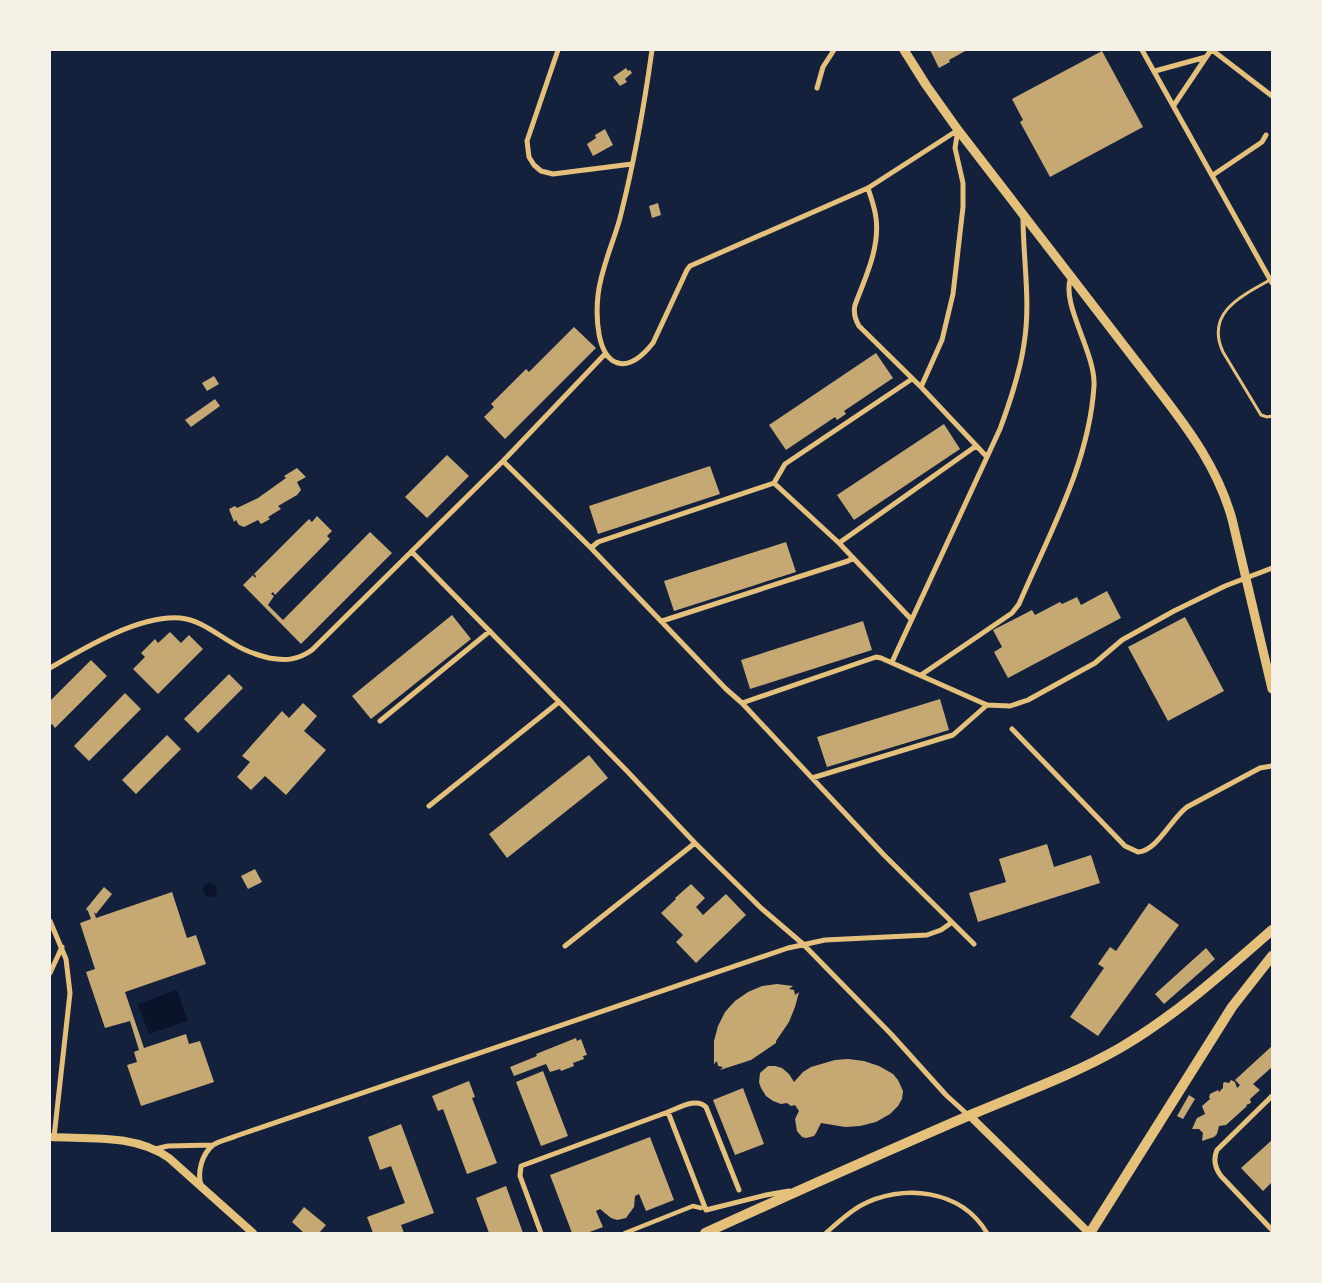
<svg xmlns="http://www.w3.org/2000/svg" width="1322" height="1283" viewBox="0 0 1322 1283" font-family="'Roboto Condensed',sans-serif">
<rect width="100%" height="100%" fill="#14213d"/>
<path fill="#0b132b" d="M203 890a7 7 0 1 1 14 0a7 7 0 1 1-14 0Z
M 177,990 L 188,1021 L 149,1034 L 138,1004 Z"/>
<path fill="#c6a872" d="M 930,50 L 967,50 L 949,60 L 950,62 L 939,68 Z
M 1102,51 L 1143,127 L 1050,177 L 1020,122 L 1023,120 L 1012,99 Z
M 626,68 L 628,71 L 630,70 L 632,73 L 625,79 L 627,82 L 620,86 L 613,77 Z
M 605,129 L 613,145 L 593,156 L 587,144 L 596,138 L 595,135 Z
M 658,203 L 661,215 L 652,218 L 649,206 Z
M 574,327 L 596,348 L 505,439 L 484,417 L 494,407 L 491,404 L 526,369 L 529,372 Z
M 876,353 L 893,378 L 844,411 L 846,414 L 837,420 L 835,417 L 786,450 L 769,425 Z
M 214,376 L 219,384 L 207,391 L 202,383 Z
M 215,399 L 220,406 L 191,427 L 185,420 Z
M 944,424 L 960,449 L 854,520 L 837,495 Z
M 447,455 L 469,476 L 427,518 L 405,497 Z
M 710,466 L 720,494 L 598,534 L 589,506 Z
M 297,468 L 306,477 L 297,482 L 301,490 L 297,495 L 278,506 L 281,509 L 268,517 L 270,519 L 261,524 L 258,520 L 244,527 L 239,525 L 236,520 L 234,522 L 229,509 L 235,506 L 237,508 L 258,498 L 286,478 L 284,476 Z
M 317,516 L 332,531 L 327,536 L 330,539 L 275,595 L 273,592 L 271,594 L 274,596 L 268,605 L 283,620 L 370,532 L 392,553 L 301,644 L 243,585 L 253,575 L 255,578 L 256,576 L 254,574 L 309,519 L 312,522 Z
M 786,542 L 796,572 L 674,611 L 664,581 Z
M 1107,591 L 1121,618 L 1008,678 L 994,652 L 1002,647 L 993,630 L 1032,610 L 1035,615 L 1060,602 L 1062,604 L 1077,597 L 1081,605 Z
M 452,615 L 471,639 L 371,719 L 352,696 Z
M 1185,617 L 1224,691 L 1168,721 L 1128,647 Z
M 863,621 L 872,650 L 750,689 L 741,660 Z
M 170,632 L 181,643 L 189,635 L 203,649 L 158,694 L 133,669 L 145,657 L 141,653 L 155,639 L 158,643 Z
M 91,660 L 107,676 L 55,728 L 52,724 L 50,726 L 50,701 Z
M 229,674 L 243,688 L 198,733 L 184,719 Z
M 125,693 L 141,709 L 89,761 L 74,746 Z
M 940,699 L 949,730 L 827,767 L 817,737 Z
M 303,703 L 317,716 L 304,731 L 326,750 L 286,795 L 265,776 L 251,790 L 237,777 L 250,762 L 242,756 L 282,711 L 289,718 Z
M 167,735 L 181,749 L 136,794 L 122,780 Z
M 589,755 L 608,778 L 507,858 L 489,834 Z
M 1047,844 L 1054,867 L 1091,855 L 1100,883 L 978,922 L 969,893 L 1006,882 L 999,859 Z
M 255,869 L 262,882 L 248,889 L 241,876 Z
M 691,884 L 705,898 L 696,907 L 703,915 L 726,894 L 746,915 L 696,963 L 676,942 L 683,935 L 661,913 L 676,899 L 675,898 Z
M 104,887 L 112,894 L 96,914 L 94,912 L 96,918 L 172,892 L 187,938 L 196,935 L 206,964 L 125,992 L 144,1048 L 186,1034 L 189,1044 L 200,1041 L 214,1082 L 141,1106 L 127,1065 L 137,1062 L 134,1052 L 139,1050 L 130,1021 L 105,1028 L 86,972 L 95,969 L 80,923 L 91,919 L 88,911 L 86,909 Z
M 1149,903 L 1179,925 L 1098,1036 L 1070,1017 L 1104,968 L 1098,964 L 1110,947 L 1116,951 Z
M 1206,948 L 1215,959 L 1164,1004 L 1155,994 Z
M 777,984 L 793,986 L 789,989 L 794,990 L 795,995 L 799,992 L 795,1007 L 789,1022 L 776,1041 L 776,1043 L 751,1060 L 720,1070 L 723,1067 L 718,1066 L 717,1061 L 714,1064 L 714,1041 L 718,1026 L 725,1012 L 735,1001 L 748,992 L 762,986 Z
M 576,1038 L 577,1041 L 581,1039 L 587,1055 L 583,1056 L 584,1059 L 573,1063 L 574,1066 L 561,1071 L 560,1069 L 550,1072 L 546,1064 L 514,1076 L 510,1067 L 537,1056 L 536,1054 Z
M 1272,1046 L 1272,1067 L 1253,1084 L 1260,1090 L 1250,1099 L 1251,1103 L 1246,1105 L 1247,1106 L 1226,1125 L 1219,1126 L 1217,1134 L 1214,1137 L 1202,1141 L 1203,1133 L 1199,1129 L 1192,1129 L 1197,1118 L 1205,1114 L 1202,1106 L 1210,1099 L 1209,1097 L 1210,1094 L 1218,1090 L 1219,1092 L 1223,1088 L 1223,1084 L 1224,1082 L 1229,1083 L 1231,1080 L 1235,1082 L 1237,1088 L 1240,1085 L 1235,1080 Z
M 848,1059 L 864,1061 L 879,1066 L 893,1074 L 898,1080 L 903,1091 L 902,1099 L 898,1106 L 890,1114 L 876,1122 L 860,1126 L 845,1127 L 821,1123 L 816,1133 L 814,1136 L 806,1138 L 802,1137 L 797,1131 L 795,1119 L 799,1111 L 795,1105 L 791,1106 L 787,1103 L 781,1104 L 773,1101 L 766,1096 L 761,1088 L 759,1082 L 760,1073 L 768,1066 L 775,1066 L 782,1068 L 789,1074 L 794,1082 L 803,1072 L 811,1067 L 835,1060 Z
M 543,1071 L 568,1136 L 541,1146 L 516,1082 Z
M 469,1081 L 475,1097 L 472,1098 L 497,1163 L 467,1174 L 443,1109 L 438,1111 L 432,1096 Z
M 743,1088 L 764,1144 L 735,1155 L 713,1100 Z
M 1189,1095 L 1195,1099 L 1183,1119 L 1177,1116 Z
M 401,1124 L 434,1213 L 401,1225 L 404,1233 L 373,1233 L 367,1217 L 405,1203 L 391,1166 L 380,1170 L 368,1137 Z
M 650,1137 L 674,1200 L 646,1211 L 639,1194 L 635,1196 L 634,1207 L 626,1218 L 617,1220 L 611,1218 L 600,1209 L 596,1211 L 603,1227 L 587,1233 L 572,1233 L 550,1175 Z
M 1272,1140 L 1272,1182 L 1263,1191 L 1241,1168 Z
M 506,1186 L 523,1233 L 489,1233 L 476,1198 Z
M 304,1207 L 326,1225 L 319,1233 L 304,1233 L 292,1222 Z"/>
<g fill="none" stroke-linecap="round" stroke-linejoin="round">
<path stroke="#e5c07b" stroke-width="3" d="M 1270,280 C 1241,296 1205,313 1223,352 L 1261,415 L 1267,417 L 1272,416"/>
<path stroke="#e5c07b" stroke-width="4.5" d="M 625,1233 L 693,1206 L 701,1208
M 826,1233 C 837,1223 848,1213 860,1206 C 902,1183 961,1189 987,1233"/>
<path stroke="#e5c07b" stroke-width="5" d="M 558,50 L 527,141 L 529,157 L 534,165 L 541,171 L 553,174 L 632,164
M 652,50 C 644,107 634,163 620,218 C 613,244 601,268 598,295 C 596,314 596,357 618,363 C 632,367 645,353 653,343 L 687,270 L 690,266 L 868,188 L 958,130
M 1142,50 L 1272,283
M 1212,50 L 1272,96
M 1155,71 L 1206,57
M 817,88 L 823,67 L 834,50
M 1174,105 L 1211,50
M 1213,175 L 1262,142 L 1266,135
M 868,188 C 871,198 875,208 876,218 C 880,248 865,278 855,305 C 853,313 855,319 859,326 L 921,387 L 987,457
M 921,387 L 942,340 L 953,294 L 963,207 L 963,183 L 955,148 L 958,130
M 503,461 L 591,548 L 726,689 L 742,703 L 884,855 L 974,944
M 774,483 L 785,464 L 912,379
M 839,543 L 976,446
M 591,548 L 598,542 L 774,483 L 839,543 L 911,619
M 412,552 L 626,770 L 695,843 L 761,908 L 803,944 L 891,1034 L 946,1095 L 968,1115
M 662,621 L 848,561 L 853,558
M 892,662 L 1000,429 C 1010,402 1020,373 1024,344 C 1031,302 1023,259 1023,217
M 50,668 C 84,648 139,615 180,618 C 201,620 216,634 234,644 C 245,651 257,655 269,658 C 286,661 298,660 312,650 L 503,461 L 605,354
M 921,675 L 1012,613 L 1019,604 C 1049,534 1089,464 1094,386 C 1096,353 1060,303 1071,277
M 742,703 L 876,657 L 881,658 L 987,705 L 1010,706 L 1028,700 L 1095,663 L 1122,640 L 1174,611 L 1225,586 L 1272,568
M 380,721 L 490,631
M 1012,729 L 1125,846 L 1138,852 C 1157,851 1171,819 1187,807 L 1260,768 L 1272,766
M 812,778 L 953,735 L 987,705
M 429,806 L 559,702
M 50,921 L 66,959 L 70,993 L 54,1137
M 565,946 L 695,843
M 50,973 L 62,947
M 1272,1096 L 1217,1150 C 1213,1159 1215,1168 1221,1176 L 1272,1230
M 668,1112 C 679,1108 696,1097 706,1107 L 739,1190
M 155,1149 L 168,1146 L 213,1145
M 201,1185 C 197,1172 202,1154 213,1145 C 219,1141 229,1139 236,1136 L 788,948 L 825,940 L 927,935 L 941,930 L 951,923
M 541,1233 L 520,1176 L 521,1166 L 668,1112 L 706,1210 L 766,1195 L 789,1191"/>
<path stroke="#e5c07b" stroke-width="8" d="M 969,1115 L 1089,1233
M 50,1137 C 90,1139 135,1134 169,1158 L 253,1233"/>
<path stroke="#e5c07b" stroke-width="9" d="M 904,50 L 926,85 L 958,130 L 1159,391 C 1190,431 1218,469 1232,519 L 1272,689"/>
<path stroke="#e5c07b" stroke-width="10" d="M 705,1233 C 793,1193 880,1154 968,1116 C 1019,1094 1071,1076 1120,1048 C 1176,1015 1223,973 1272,930
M 1090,1233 L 1232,1007 L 1272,956"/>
</g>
<rect width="1322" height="1283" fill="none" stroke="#f6f1e7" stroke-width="102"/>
</svg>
